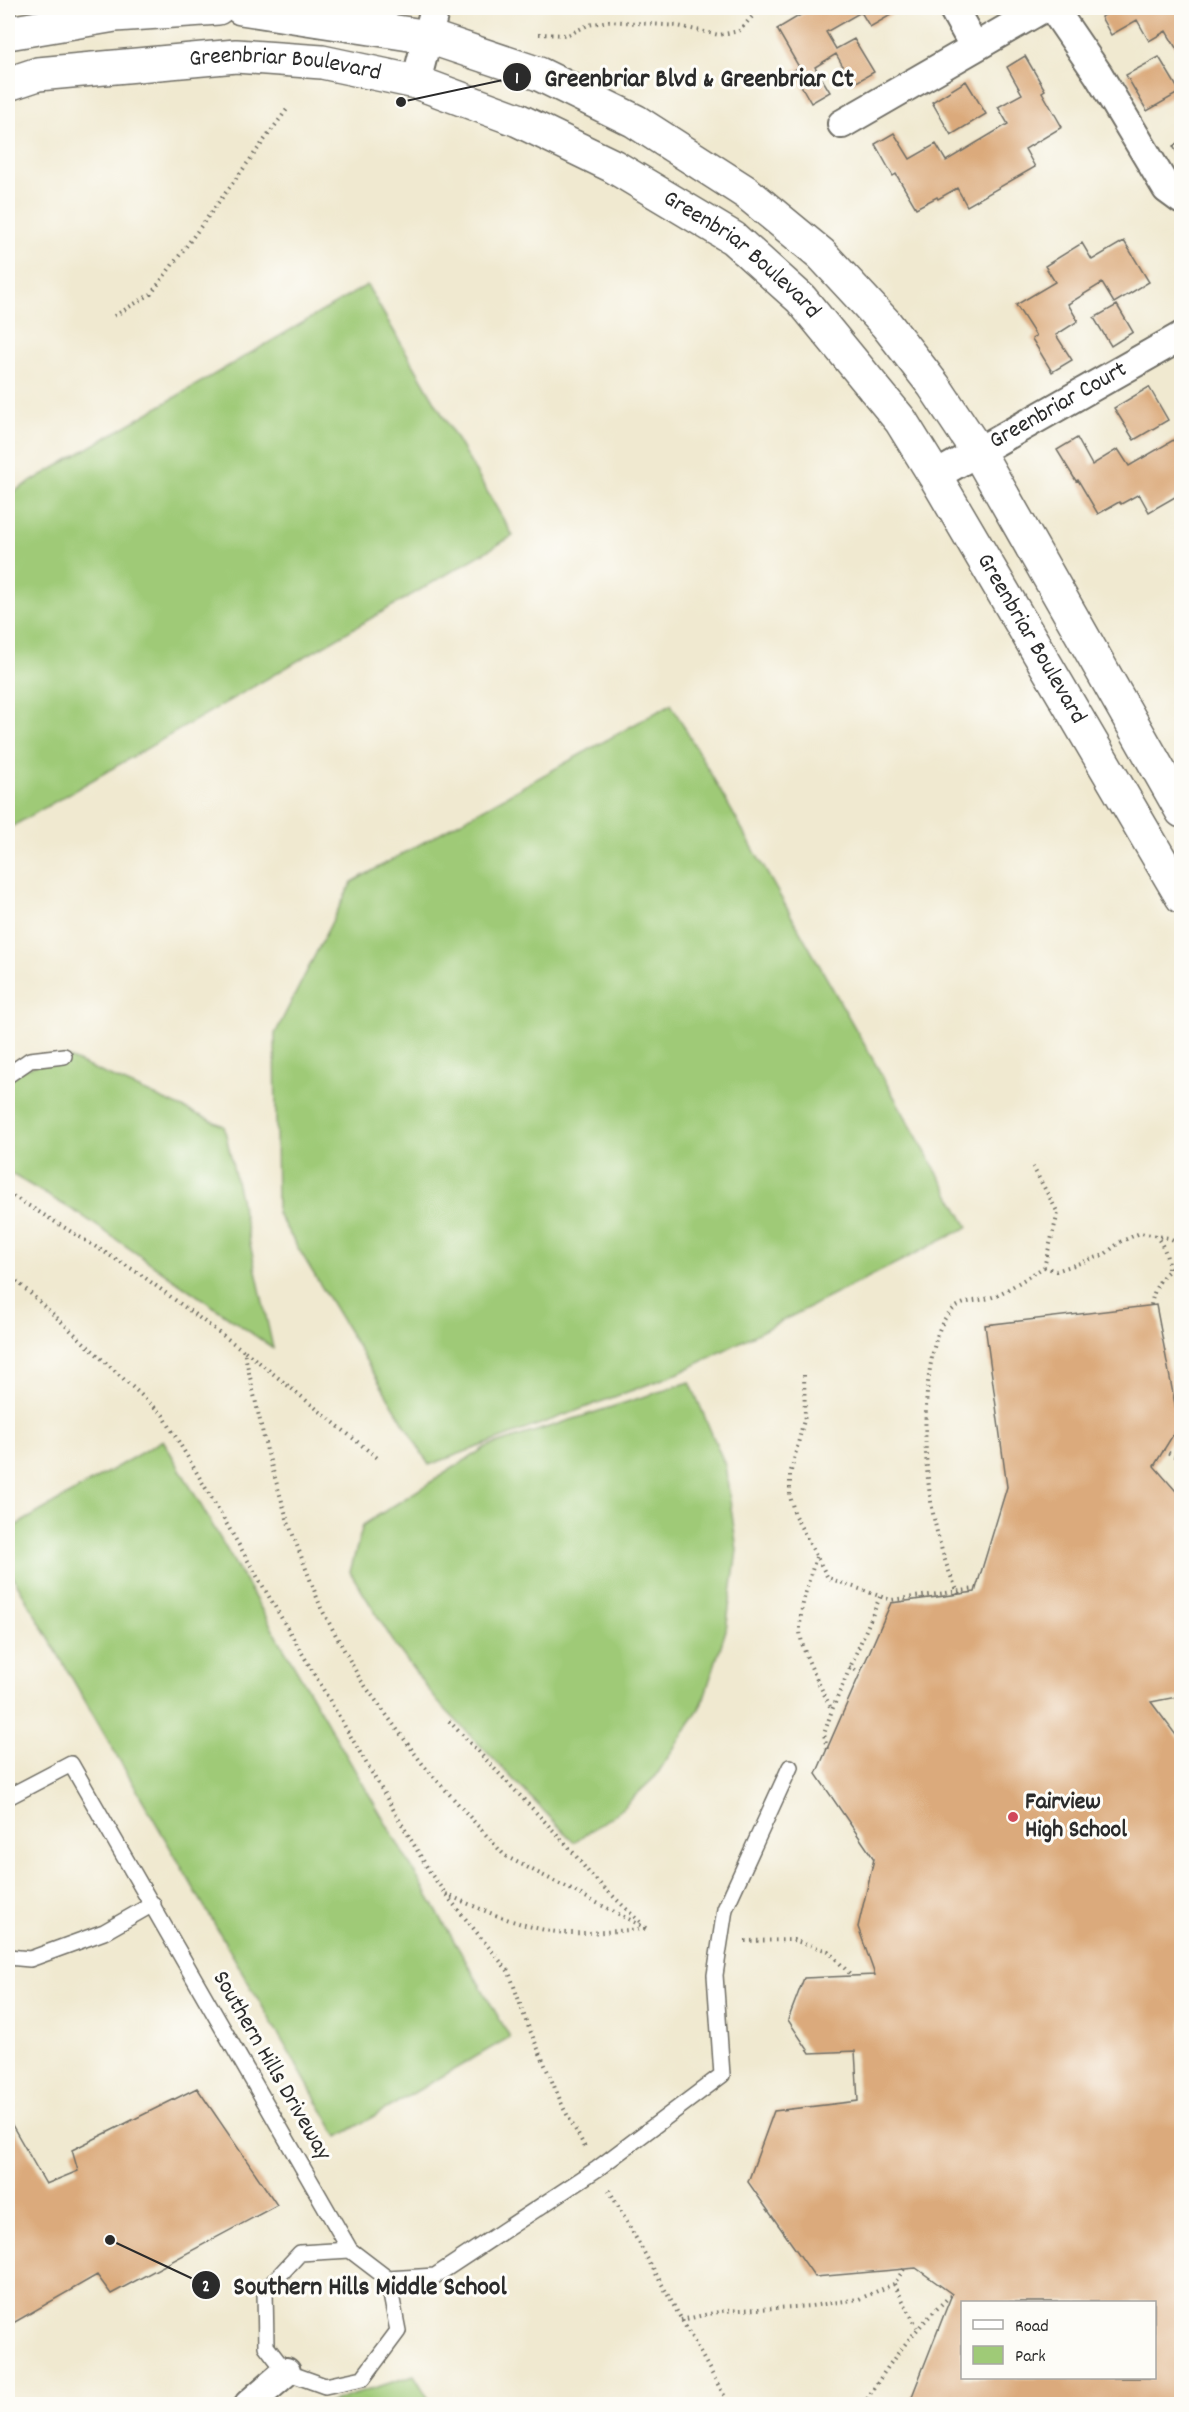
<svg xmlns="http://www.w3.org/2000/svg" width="1189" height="2412" viewBox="0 0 1189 2412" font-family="Dekko,sans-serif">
<rect width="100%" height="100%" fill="#fdfcf7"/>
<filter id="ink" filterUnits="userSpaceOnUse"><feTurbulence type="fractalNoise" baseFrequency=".0167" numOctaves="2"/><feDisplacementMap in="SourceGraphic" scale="12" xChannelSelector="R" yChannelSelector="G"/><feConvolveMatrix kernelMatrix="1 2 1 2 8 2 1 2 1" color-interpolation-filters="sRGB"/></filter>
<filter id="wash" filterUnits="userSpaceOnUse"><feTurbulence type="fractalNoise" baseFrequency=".008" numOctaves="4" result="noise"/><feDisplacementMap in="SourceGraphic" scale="24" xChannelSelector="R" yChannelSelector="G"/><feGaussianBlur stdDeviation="1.35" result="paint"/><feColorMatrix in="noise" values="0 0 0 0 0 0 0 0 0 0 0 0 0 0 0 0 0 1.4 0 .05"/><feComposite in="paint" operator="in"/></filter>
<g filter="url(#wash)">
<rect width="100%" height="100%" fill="#f0e9d0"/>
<path fill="#9fca77" stroke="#657a51" stroke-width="1.5" d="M 367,285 L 513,536 L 8,829 L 8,495 Z
M 671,704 L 968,1227 L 679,1373 L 429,1465 L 277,1213 L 275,1034 L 352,882 Z
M 64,1056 L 224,1126 L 273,1348 L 81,1215 L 8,1172 L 9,1074 Z
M 690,1382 L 725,1465 L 737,1550 L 726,1630 L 702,1704 L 656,1776 L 618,1812 L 574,1842 L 437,1701 L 396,1646 L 350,1572 L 363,1525 L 486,1447 Z
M 163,1440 L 510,2037 L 338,2137 L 8,1568 L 8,1530 Z
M 414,2375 L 432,2404 L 326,2404 Z"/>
<g id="blocks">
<path fill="#dbaa7b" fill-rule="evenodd" d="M 808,8 L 903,8 L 870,27 L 861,12 L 826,32 L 836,49 L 854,39 L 874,72 L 853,84 L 836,54 L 815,67 L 830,92 L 811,103 L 793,71 L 799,67 L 777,29 L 809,10 Z
M 1118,8 L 1182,8 L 1182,58 L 1166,31 L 1149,41 L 1137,20 L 1111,35 L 1101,17 Z
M 1025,56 L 1045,90 L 1042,92 L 1062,127 L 1025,149 L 1035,167 L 967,206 L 957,188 L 938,199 L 937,197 L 916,208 L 896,174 L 893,176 L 875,144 L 894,133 L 910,159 L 936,144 L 946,161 L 1008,124 L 998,107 L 1022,94 L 1007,67 Z
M 1159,57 L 1180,92 L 1147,111 L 1126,75 Z
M 966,81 L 986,114 L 951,135 L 932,102 Z
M 1182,141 L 1182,161 L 1173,146 Z
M 1124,241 L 1149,282 L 1114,303 L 1102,283 L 1068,304 L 1078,321 L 1056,335 L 1072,360 L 1052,372 L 1032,339 L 1036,336 L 1016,305 L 1055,282 L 1045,266 L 1082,243 L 1092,260 Z
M 1117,305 L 1133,332 L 1111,346 L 1094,318 Z
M 1149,387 L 1168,420 L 1134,440 L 1114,408 Z
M 1182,435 L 1182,493 L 1149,512 L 1139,494 L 1121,504 L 1119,502 L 1098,514 L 1078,480 L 1076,481 L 1057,450 L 1077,438 L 1092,465 L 1118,449 L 1129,466 Z
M 1156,1305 L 1179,1425 L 1154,1466 L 1182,1498 L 1182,1696 L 1151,1702 L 1182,1743 L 1182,2404 L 909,2404 L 952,2294 L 916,2268 L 815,2277 L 748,2182 L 774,2111 L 858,2101 L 855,2051 L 810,2053 L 788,2020 L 804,1978 L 875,1975 L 858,1927 L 874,1859 L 816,1774 L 891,1603 L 975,1592 L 1007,1487 L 985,1325 ZM 962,2302 L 1154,2302 L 1154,2378 L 962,2378 Z
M 197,2088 L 277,2205 L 111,2294 L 97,2275 L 8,2326 L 8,2118 L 46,2184 L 78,2171 L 72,2150 Z"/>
</g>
</g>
<g filter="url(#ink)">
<use href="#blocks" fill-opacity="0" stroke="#706e65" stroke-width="1.5"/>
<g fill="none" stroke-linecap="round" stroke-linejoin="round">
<defs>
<path id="service" d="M 8,1075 L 30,1060 L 64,1056
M 8,1797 L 71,1764 L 350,2250 L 388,2279 L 398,2331 L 363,2378 L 325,2386 L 286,2372 L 266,2346 L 265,2291 L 300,2253 L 350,2250
M 8,1957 L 30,1959 L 104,1932 L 153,1904
M 388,2279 L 435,2276 L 597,2169 L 722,2075 L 715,1975 L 725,1909 L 790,1767"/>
<g id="minor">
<path d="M 953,8 L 974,46"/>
<path d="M 1053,8 L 1098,74 L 1167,189 L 1182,200"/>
<path d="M 416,82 L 435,8"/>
<path d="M 842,124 L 1043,8"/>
<path id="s1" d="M 935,476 L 1182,336"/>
<path d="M 249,2404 L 286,2372"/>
</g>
<g id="tertiary">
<path d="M 241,8 L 429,37 L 539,74 L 635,121 L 747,193 L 821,254 L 886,324 L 934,386 L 978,452 L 1182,811"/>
<path d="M 8,33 L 115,15 L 218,8"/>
<path id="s2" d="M 8,84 L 38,74 L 236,56 L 322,62 L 416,82 L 518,120 L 613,166 L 733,238 L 801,299 L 901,421 L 935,476 L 1182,897"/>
</g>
</defs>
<use href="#service" stroke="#706e65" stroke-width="18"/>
<use href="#minor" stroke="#706e65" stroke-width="32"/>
<use href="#tertiary" stroke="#706e65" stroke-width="36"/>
<path stroke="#706e65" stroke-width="4" stroke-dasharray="1.5 4.5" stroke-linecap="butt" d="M 539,34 L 568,35 L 588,25 L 609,21 L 678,26 L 719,35 L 739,31 L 760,8
M 114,316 L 151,294 L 288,108
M 8,1193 L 140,1274 L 244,1351 L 266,1447 L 288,1522 L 321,1608 L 360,1679 L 424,1766 L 505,1856 L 648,1929
M 1155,1235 C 1164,1246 1168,1255 1168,1269
M 1044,1267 L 1056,1271 L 1104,1255 L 1120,1242 L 1140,1233 L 1169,1238 L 1182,1244
M 8,1273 L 163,1415 L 431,1874 L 451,1901 L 509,1972 L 526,2021 L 564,2109 L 585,2147
M 1151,1305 C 1155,1284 1163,1272 1182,1262
M 245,1351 L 380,1460
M 804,1375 L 805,1416 L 790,1475 L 790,1496 L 795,1516 L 828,1578 L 891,1600 L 976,1589
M 1163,1450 L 1182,1460
M 816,1557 C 809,1581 800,1605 800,1630 C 801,1654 822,1687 831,1709
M 959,1594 C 926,1529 918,1428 932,1357 C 935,1342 939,1323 951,1311 C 964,1298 981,1303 997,1295 C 1013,1287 1028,1277 1044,1267 L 1058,1213 L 1033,1167
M 849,1667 L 860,1672
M 449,1721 L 568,1846 L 590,1874 L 643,1925
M 827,1749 L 824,1734 L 832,1710 L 880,1597
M 446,1894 C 482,1910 531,1932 570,1933 C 595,1934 620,1930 645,1929
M 745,1941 L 793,1940 L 828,1951 L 852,1976
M 8,2086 L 12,2094 L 8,2097
M 609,2190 L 729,2404
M 894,2284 L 917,2327
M 681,2320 L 723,2311 L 811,2306 L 859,2299 L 894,2284 L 904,2269
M 864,2404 C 892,2358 913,2331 952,2294"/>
<use href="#service" stroke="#fff" stroke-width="15"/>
<use href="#minor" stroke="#fff" stroke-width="28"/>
<use href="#tertiary" stroke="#fff" stroke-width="33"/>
</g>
</g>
<circle fill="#d1495b" stroke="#fdfcf7" stroke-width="2" cx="1013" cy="1817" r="6"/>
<g text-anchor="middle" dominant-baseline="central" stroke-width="6" stroke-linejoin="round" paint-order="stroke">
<g font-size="24" fill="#2b2b2b" stroke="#fdfcf7">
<text stroke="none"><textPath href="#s2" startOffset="280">Greenbriar Boulevard</textPath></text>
<text stroke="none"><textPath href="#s2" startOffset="784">Greenbriar Boulevard</textPath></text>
<text stroke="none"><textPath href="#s1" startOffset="142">Greenbriar Court</textPath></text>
<text stroke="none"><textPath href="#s2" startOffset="1270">Greenbriar Boulevard</textPath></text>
<text transform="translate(271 2066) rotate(60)">Southern Hills Driveway</text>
</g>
<g font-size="24" font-weight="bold" fill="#2b2b2b" stroke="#fdfcf7" text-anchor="start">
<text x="1025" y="1803">Fairview<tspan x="1025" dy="28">High School</tspan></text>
</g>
</g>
<path fill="none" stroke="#2b2b2b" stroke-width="2" d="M401 102L517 77M110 2240L206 2285"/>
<g fill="#2b2b2b" stroke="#fdfcf7" stroke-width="2">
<circle cx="401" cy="102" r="6"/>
<circle cx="110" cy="2240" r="6"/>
<circle cx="517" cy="77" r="15"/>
<circle cx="206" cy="2285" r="15"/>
</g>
<g font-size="18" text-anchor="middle" font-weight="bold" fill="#fff">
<text x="517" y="83">1</text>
<text x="206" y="2291">2</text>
</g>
<g font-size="26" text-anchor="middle" font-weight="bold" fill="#2b2b2b" stroke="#fdfcf7" stroke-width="6" stroke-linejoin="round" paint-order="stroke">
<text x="699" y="86">Greenbriar Blvd &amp; Greenbriar Ct</text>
<text x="370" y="2294">Southern Hills Middle School</text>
</g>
<rect width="1189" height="2412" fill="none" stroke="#fdfcf7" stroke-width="30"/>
<rect x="961" y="2301" width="195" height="78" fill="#fdfcf7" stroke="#a9a8a5" stroke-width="1.5"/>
<rect x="973" y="2320" width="30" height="9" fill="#ffffff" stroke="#a9a8a5" stroke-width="1.5"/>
<text x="1015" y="2331" font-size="18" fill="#2b2b2b">Road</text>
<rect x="973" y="2346" width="30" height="18" fill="#9fca77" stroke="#a9a8a5" stroke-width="1.5"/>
<text x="1015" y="2361" font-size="18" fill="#2b2b2b">Park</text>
</svg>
